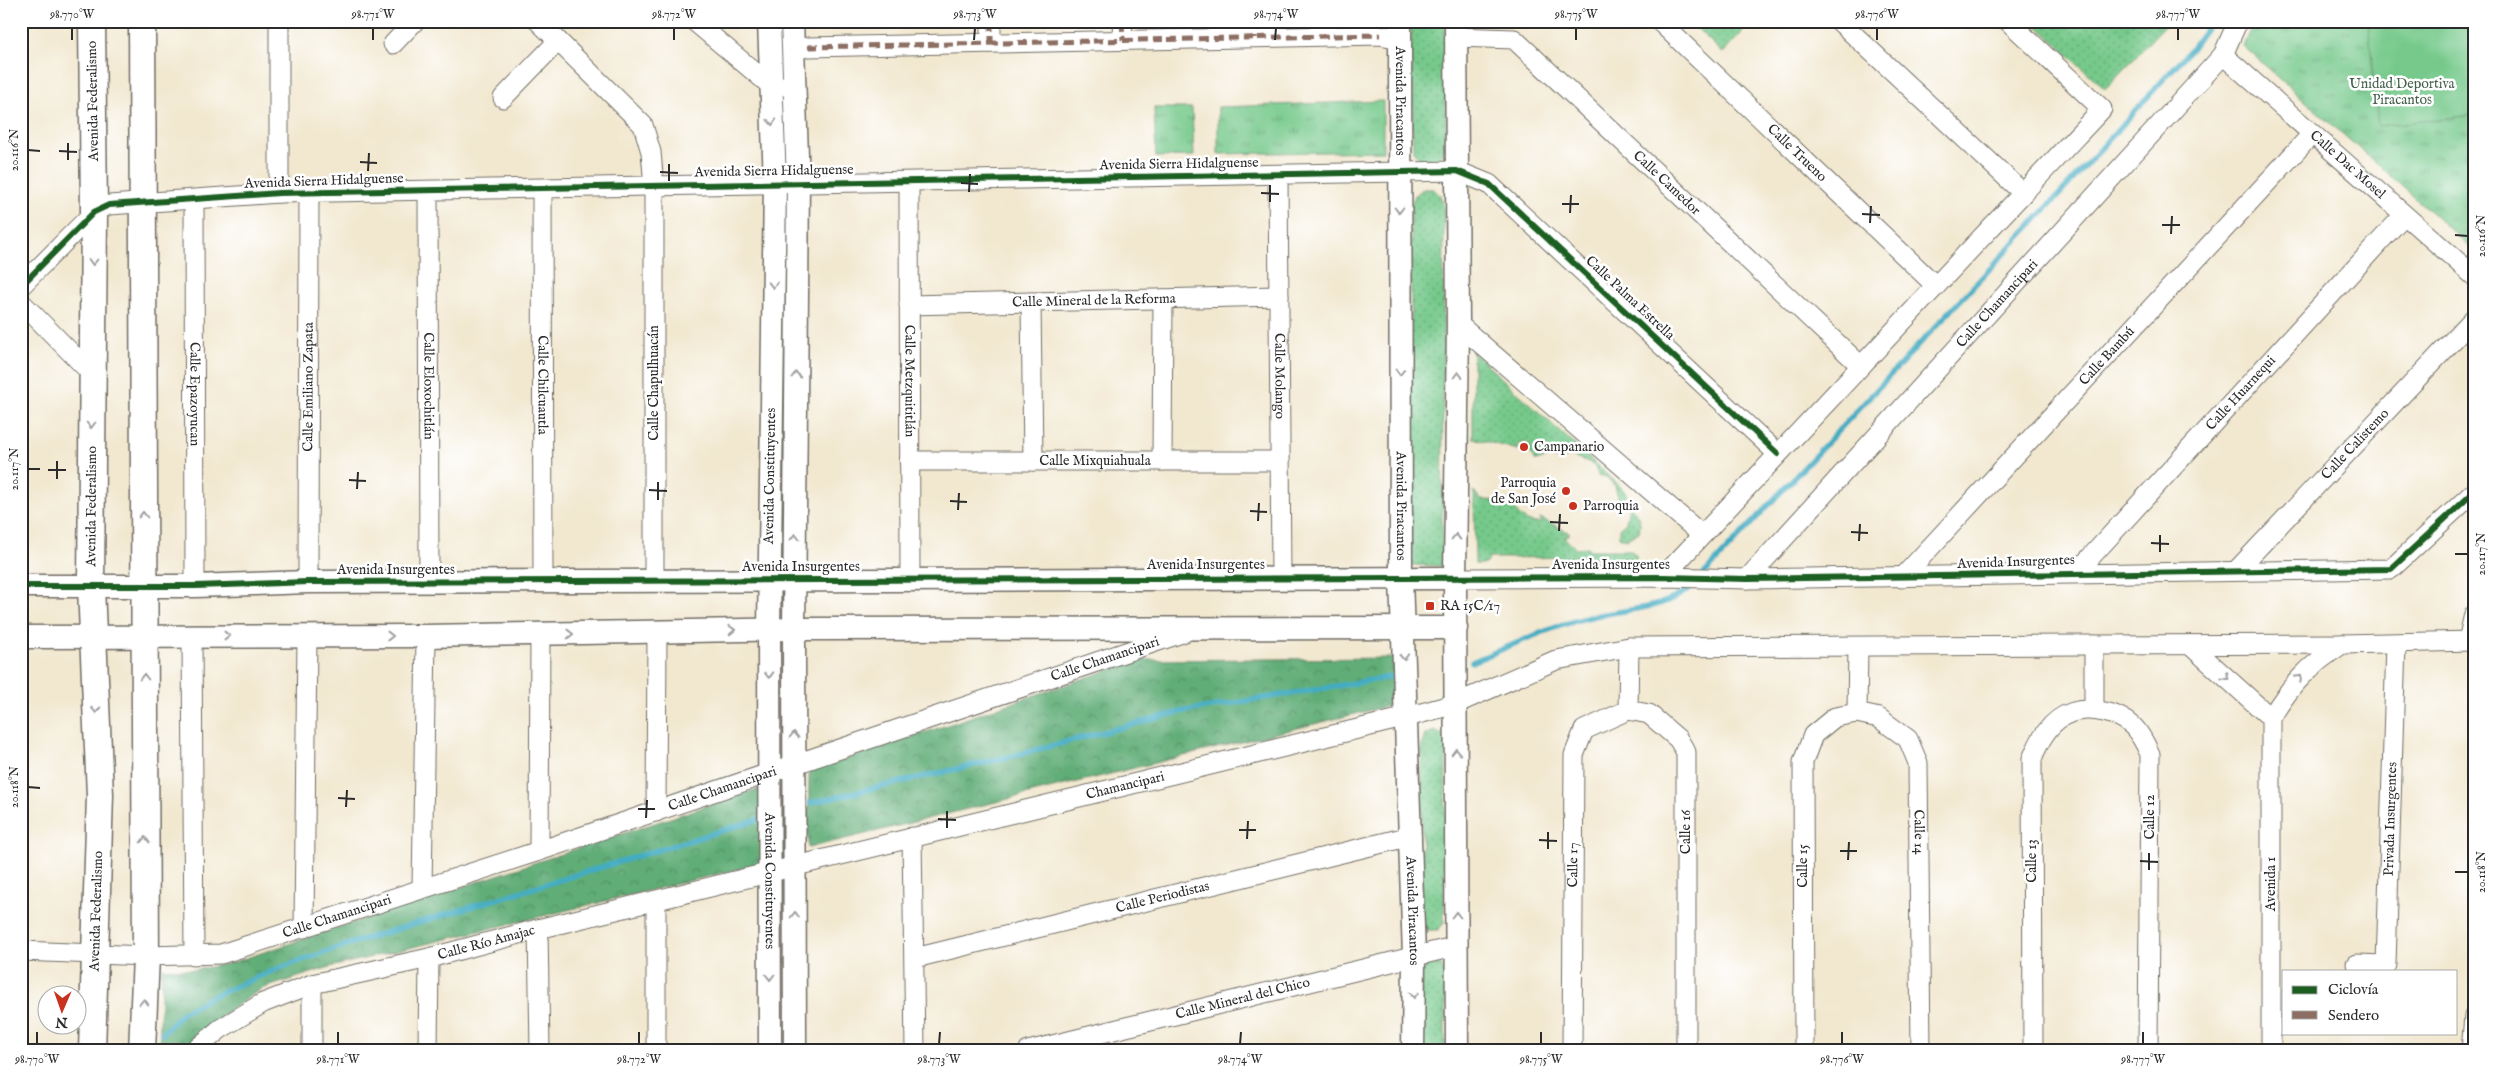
<svg xmlns="http://www.w3.org/2000/svg" width="2495" height="1072" viewBox="0 0 2495 1072" font-family="'IM FELL English',serif">
<defs>
<pattern id="grass-tufts" width="24" height="20" patternUnits="userSpaceOnUse" patternTransform="scale(1.25)"><rect width="24" height="20" fill="#76c98b"/><path d="M3 7l-1-3M5 7V3M7 7l1-3M15 17l-1-3M17 17v-4M19 17l1-3" fill="none" stroke="#61a372"/></pattern>
<pattern id="forest-crowns" width="20" height="18" patternUnits="userSpaceOnUse" patternTransform="scale(1.25)"><rect width="20" height="18" fill="#60ad77"/><path d="M2 6a3 3 0 1 1 6 0M12 15a3 3 0 1 1 6 0" fill="none" stroke="#4f8d62"/></pattern>
<pattern id="garden-dots" width="8" height="8" patternUnits="userSpaceOnUse" patternTransform="scale(1.25)"><rect width="8" height="8" fill="#76c98b"/><path d="M2 2h.1M6 6h.1" fill="none" stroke="#61a372" stroke-width="1.8" stroke-linecap="round"/></pattern>
</defs>
<rect width="100%" height="100%" fill="#fff"/>
<filter id="ink" filterUnits="userSpaceOnUse"><feTurbulence type="fractalNoise" baseFrequency=".02" numOctaves="2"/><feDisplacementMap in="SourceGraphic" scale="10" xChannelSelector="R" yChannelSelector="G"/><feConvolveMatrix kernelMatrix="1 2 1 2 8 2 1 2 1" color-interpolation-filters="sRGB"/></filter>
<filter id="wash" filterUnits="userSpaceOnUse"><feTurbulence type="fractalNoise" baseFrequency=".0096" numOctaves="4" result="noise"/><feDisplacementMap in="SourceGraphic" scale="20" xChannelSelector="R" yChannelSelector="G"/><feGaussianBlur stdDeviation="1.12" result="paint"/><feColorMatrix in="noise" values="0 0 0 0 0 0 0 0 0 0 0 0 0 0 0 0 0 1.4 0 .05"/><feComposite in="paint" operator="in"/></filter>
<g filter="url(#wash)">
<rect width="100%" height="100%" fill="#f2e8d0"/>
<path fill="url(#grass-tufts)" stroke="#507a5b" d="M 2254,21 L 2474,21 L 2474,250 L 2243,46 Z
M 1383,101 L 1383,151 L 1218,154 L 1218,107 Z
M 1154,108 L 1192,108 L 1194,156 L 1156,157 Z"/>
<path fill="url(#forest-crowns)" stroke="#466c51" d="M 1397,658 L 1396,704 L 808,848 L 809,772 L 1138,660 Z
M 761,788 L 764,863 L 330,967 L 261,989 L 225,1013 L 185,1051 L 159,1051 L 162,968 L 194,970 L 231,963 Z"/>
<path fill="url(#garden-dots)" stroke="#507a5b" d="M 1411,21 L 1445,21 L 1446,150 L 1435,159 L 1420,159 L 1413,151 Z
M 1689,21 L 1753,21 L 1723,53 Z
M 2032,21 L 2169,21 L 2105,89 Z
M 1423,189 L 1433,189 L 1440,195 L 1444,207 L 1442,566 L 1411,565 L 1411,205 L 1415,195 Z
M 1473,352 L 1622,488 L 1627,495 L 1623,500 L 1619,500 L 1615,486 L 1607,477 L 1598,475 L 1595,467 L 1589,462 L 1571,456 L 1559,460 L 1549,457 L 1536,461 L 1529,452 L 1530,446 L 1526,442 L 1519,444 L 1518,450 L 1473,438 Z
M 1474,491 L 1481,500 L 1511,501 C 1516,515 1525,524 1541,523 L 1540,518 L 1570,533 L 1564,538 L 1576,548 L 1588,547 L 1588,550 L 1630,550 L 1636,555 L 1636,559 L 1623,559 L 1623,563 L 1612,564 L 1615,560 L 1611,557 L 1490,558 L 1485,564 L 1475,564 Z
M 1629,505 C 1638,515 1642,519 1639,532 L 1627,539 L 1619,537 L 1619,528 L 1626,522 Z
M 1434,731 L 1443,735 L 1446,744 L 1444,923 L 1438,930 L 1426,930 L 1422,923 L 1422,744 L 1425,735 Z
M 1426,965 L 1441,965 L 1445,974 L 1445,1051 L 1421,1051 L 1421,974 Z"/>
<path fill="#76c98b" stroke="#507a5b" d="M 2368,21 L 2474,21 L 2474,115 L 2378,126 Z"/>
<g fill="none" stroke-linecap="round" stroke-linejoin="round">
<path stroke="#43acc3" stroke-width="5.5" d="M 1704,574 L 2058,196 L 2191,49 L 2211,21
M 1472,662 C 1511,646 1549,627 1590,617 C 1627,608 1667,612 1696,582
M 810,803 L 1017,755 L 1180,712 L 1391,677
M 162,1034 L 182,1013 L 213,996 L 277,969 L 355,942 L 760,819"/>
</g>
</g>
<g filter="url(#ink)">
<g fill="none" stroke-linecap="round" stroke-linejoin="round">
<defs>
<g id="minor">
<path d="M 279,21 L 279,193"/>
<path d="M 538,21 L 643,125 L 651,152 L 654,186 L 654,581"/>
<path d="M 694,21 L 770,85 L 781,86"/>
<path d="M 991,21 L 991,43"/>
<path d="M 1122,21 L 1123,40"/>
<path id="s1" d="M 1659,21 L 1936,286"/>
<path d="M 1839,21 L 2023,193"/>
<path id="s2" d="M 1456,37 L 1514,39 L 1861,366"/>
<path d="M 393,44 L 415,21"/>
<path d="M 793,50 L 808,47 L 1380,35 L 1400,39"/>
<path id="s3" d="M 2223,55 L 2474,276"/>
<path d="M 503,98 L 558,41"/>
<path id="s4" d="M 1278,175 L 1281,578"/>
<path id="s5" d="M 909,182 L 910,579"/>
<path id="s6" d="M 542,189 L 543,582"/>
<path id="s7" d="M 428,191 L 429,582"/>
<path id="s8" d="M 194,200 L 195,586"/>
<path d="M 21,286 L 94,212 L 109,205 L 279,193 L 1457,171 L 1489,184 L 1778,454"/>
<path d="M 21,302 L 91,373"/>
<path d="M 1031,302 L 1033,461"/>
<path id="s9" d="M 909,305 L 1279,296"/>
<path d="M 1458,324 L 1702,535"/>
<path id="s10" d="M 909,461 L 1280,461"/>
<path d="M 1162,461 L 1163,299"/>
<path id="s11" d="M 2236,571 L 2474,318"/>
<path id="s12" d="M 2076,573 L 2404,215"/>
<path d="M 1663,577 L 2102,109 L 2008,21"/>
<path d="M 1455,578 L 1663,577 L 1747,579 L 2391,569 L 2474,492"/>
<path id="s13" d="M 1902,578 L 2312,134"/>
<path id="s14" d="M 1747,579 L 2223,55 L 2238,21"/>
<path id="s15" d="M 308,582 L 309,192"/>
<path d="M 192,636 L 194,956"/>
<path d="M 2468,641 L 2474,614"/>
<path d="M 2094,645 L 2094,710"/>
<path d="M 2190,645 L 2271,718"/>
<path d="M 1628,710 L 1649,714 L 1678,739 L 1686,752 L 1686,1051"/>
<path d="M 1628,710 L 1629,647"/>
<path d="M 1857,713 L 1858,647"/>
<path d="M 656,812 L 657,632"/>
<path d="M 912,837 L 915,1051"/>
<path d="M 539,851 L 540,634"/>
<path d="M 422,889 L 426,636"/>
<path d="M 656,901 L 656,1051"/>
<path d="M 304,928 L 307,636"/>
<path d="M 538,929 L 540,1051"/>
<path id="s16" d="M 21,951 L 146,956 L 221,954 L 539,851 L 1185,632"/>
<path id="s17" d="M 915,958 L 1411,836"/>
<path id="s18" d="M 2356,964 L 2386,965 L 2396,644"/>
<path d="M 312,984 L 312,1051"/>
<path id="s19" d="M 194,1051 L 220,1029 L 263,1003 L 312,984 L 429,958 L 538,929 L 1407,717 L 1455,704 L 1556,660 L 1629,647 L 2342,644 L 2474,641"/>
<path d="M 428,1051 L 429,958"/>
<path id="s20" d="M 1028,1051 L 1457,946"/>
<path id="s21" d="M 1572,1051 L 1574,755 L 1584,730 L 1628,710"/>
<path id="s22" d="M 1804,1051 L 1803,762 L 1813,735 L 1835,717 L 1857,713 L 1879,718 L 1908,739 L 1918,763 L 1921,1051"/>
<path d="M 2033,1051 L 2032,759 C 2045,725 2065,703 2104,712 C 2131,718 2139,730 2150,754 L 2148,1051"/>
<path d="M 2271,1051 L 2271,718 C 2291,684 2309,666 2342,644"/>
<path d="M 2471,1051 L 2474,1016"/>
</g>
<g id="tertiary">
<path id="s23" d="M 769,21 L 775,182 L 769,629 L 770,1051"/>
<path d="M 792,21 L 798,182 L 794,629 L 795,1051"/>
<path id="s24" d="M 1400,21 L 1401,578 L 1414,956 L 1413,1051"/>
<path d="M 1456,21 L 1458,324 L 1455,578 L 1457,1051"/>
<path d="M 21,586 L 195,586 L 308,582 L 1455,578"/>
<path d="M 21,637 L 426,636 L 794,629 L 1456,628"/>
</g>
<g id="secondary">
<path d="M 142,21 L 146,956 L 142,1051"/>
<path id="s25" d="M 92,1051 L 100,795 L 91,587 L 94,212 L 92,21"/>
</g>
</defs>
<use href="#minor" stroke="#716d65" stroke-width="21"/>
<use href="#tertiary" stroke="#716d65" stroke-width="25"/>
<use href="#secondary" stroke="#716d65" stroke-width="29"/>
<use href="#minor" stroke="#fff" stroke-width="19"/>
<use href="#tertiary" stroke="#fff" stroke-width="22"/>
<use href="#secondary" stroke="#fff" stroke-width="26"/>
<path stroke="#8d6e63" stroke-width="5" stroke-dasharray="10 5" stroke-linecap="butt" d="M 991,21 L 991,43
M 1122,21 L 1123,40
M 1255,21 L 1255,38
M 808,47 L 1380,35"/>
<defs>
<path id="cycleway" d="M 21,286 L 94,212 L 109,205 L 279,193 L 1457,171 L 1489,184 L 1778,454
M 21,586 L 195,586 L 308,582 L 1663,577 L 1747,579 L 2391,569 L 2474,492"/>
</defs>
<use href="#cycleway" stroke="#fff" stroke-width="9"/>
<use href="#cycleway" stroke="#1b5e20" stroke-width="6"/>
</g>
<defs><path id="oneway-chevron" d="M-2-3.5L2.5 0L-2 3.5" fill="none" stroke-width="1.6" stroke-linecap="round" stroke-linejoin="round" transform="scale(1.25)"/></defs>
<g stroke="#a0a0a0">
<use href="#oneway-chevron" transform="translate(772 122) rotate(87)"/>
<use href="#oneway-chevron" transform="translate(1399 210) rotate(90)"/>
<use href="#oneway-chevron" transform="translate(93 262) rotate(91)"/>
<use href="#oneway-chevron" transform="translate(773 285) rotate(91)"/>
<use href="#oneway-chevron" transform="translate(1400 372) rotate(90)"/>
<use href="#oneway-chevron" transform="translate(796 375) rotate(-90)"/>
<use href="#oneway-chevron" transform="translate(1458 375) rotate(-90)"/>
<use href="#oneway-chevron" transform="translate(91 425) rotate(90)"/>
<use href="#oneway-chevron" transform="translate(143 515) rotate(-90)"/>
<use href="#oneway-chevron" transform="translate(795 537) rotate(-90)"/>
<use href="#oneway-chevron" transform="translate(1456 537) rotate(-89)"/>
<use href="#oneway-chevron" transform="translate(732 630) rotate(-2)"/>
<use href="#oneway-chevron" transform="translate(570 634) rotate(-1)"/>
<use href="#oneway-chevron" transform="translate(227 636)"/>
<use href="#oneway-chevron" transform="translate(390 636)"/>
<use href="#oneway-chevron" transform="translate(1404 657) rotate(87)"/>
<use href="#oneway-chevron" transform="translate(769 675) rotate(89)"/>
<use href="#oneway-chevron" transform="translate(144 677) rotate(-90)"/>
<use href="#oneway-chevron" transform="translate(2226 677) rotate(42)"/>
<use href="#oneway-chevron" transform="translate(2299 678) rotate(-45)"/>
<use href="#oneway-chevron" transform="translate(96 710) rotate(88)"/>
<use href="#oneway-chevron" transform="translate(794 735) rotate(-90)"/>
<use href="#oneway-chevron" transform="translate(1456 752) rotate(-90)"/>
<use href="#oneway-chevron" transform="translate(145 840) rotate(-90)"/>
<use href="#oneway-chevron" transform="translate(795 915) rotate(-90)"/>
<use href="#oneway-chevron" transform="translate(1456 915) rotate(-90)"/>
<use href="#oneway-chevron" transform="translate(770 977) rotate(90)"/>
<use href="#oneway-chevron" transform="translate(1414 995) rotate(90)"/>
<use href="#oneway-chevron" transform="translate(144 1002) rotate(-88)"/>
</g>
</g>
<path fill="none" stroke="#2b2b2b" stroke-width="2" d="M 72,40 L 72,28M 373,40 L 373,28M 674,40 L 674,28M 974,40 L 975,28M 1275,40 L 1276,28M 1576,40 L 1576,28M 1877,40 L 1877,28M 2178,40 L 2178,28M 28,150 L 40,151M 59,151 L 77,152M 68,160 L 68,143M 360,162 L 377,163M 368,171 L 369,153M 660,172 L 678,173M 669,181 L 669,164M 961,183 L 978,184M 969,192 L 970,174M 1261,193 L 1279,194M 1270,202 L 1270,185M 1562,204 L 1579,204M 1570,213 L 1571,195M 1862,214 L 1880,215M 1870,223 L 1871,206M 2162,225 L 2180,225M 2171,234 L 2172,216M 2455,235 L 2468,236M 28,469 L 40,469M 48,470 L 66,470M 57,479 L 57,461M 349,480 L 366,481M 357,489 L 358,472M 649,490 L 667,491M 658,500 L 658,482M 950,501 L 967,502M 958,510 L 959,493M 1250,511 L 1267,512M 1258,521 L 1259,503M 1550,522 L 1568,523M 1559,531 L 1560,514M 1851,532 L 1868,533M 1859,541 L 1860,524M 2151,543 L 2169,544M 2160,552 L 2160,535M 2455,554 L 2468,554M 28,787 L 40,788M 338,798 L 355,799M 346,807 L 347,790M 638,809 L 655,809M 646,818 L 647,800M 938,819 L 956,820M 947,828 L 947,811M 1239,830 L 1256,830M 1247,839 L 1248,821M 1539,840 L 1557,841M 1548,849 L 1548,832M 1840,851 L 1857,851M 1848,860 L 1849,842M 2140,861 L 2158,862M 2149,870 L 2149,853M 2455,872 L 2468,872M 37,1044 L 37,1032M 338,1044 L 338,1032M 639,1044 L 639,1032M 939,1044 L 940,1032M 1240,1044 L 1241,1032M 1541,1044 L 1541,1032M 1842,1044 L 1842,1032M 2143,1044 L 2143,1032"/>
<g fill="#c8321e" stroke="#fff" stroke-width="2">
<circle cx="1524" cy="447" r="5"/>
<circle cx="1566" cy="491" r="5"/>
<circle cx="1573" cy="506" r="5"/>
<rect x="1425" y="601" width="10" height="10" rx="2.5"/>
</g>
<g text-anchor="middle" dominant-baseline="central" stroke-width="5" stroke-linejoin="round" paint-order="stroke">
<g font-size="14" fill="#45624d" stroke="#fff">
<text x="2402" y="84">Unidad Deportiva<tspan x="2402" dy="16">Piracantos</tspan></text>
</g>
<g font-size="14" fill="#2b2b2b" stroke="#fff">
<text transform="translate(93 101) rotate(-91)">Avenida Federalismo</text>
<text stroke="none"><textPath href="#s24" startOffset="80">Avenida Piracantos</textPath></text>
<text stroke="none"><textPath href="#s1" startOffset="191">Calle Trueno</textPath></text>
<text transform="translate(1179 164) rotate(-1)">Avenida Sierra Hidalguense</text>
<text stroke="none"><textPath href="#s3" startOffset="166">Calle Dac Mosel</textPath></text>
<text transform="translate(774 171) rotate(-1)">Avenida Sierra Hidalguense</text>
<text transform="translate(324 181) rotate(-2)">Avenida Sierra Hidalguense</text>
<text stroke="none"><textPath href="#s2" startOffset="268">Calle Camedor</textPath></text>
<text transform="translate(1630 298) rotate(43)">Calle Palma Estrella</text>
<text stroke="none"><textPath href="#s9" startOffset="185">Calle Mineral de la Reforma</textPath></text>
<text stroke="none"><textPath href="#s14" startOffset="372">Calle Chamancipari</textPath></text>
<text stroke="none"><textPath href="#s13" startOffset="302">Calle Bambú</textPath></text>
<text stroke="none"><textPath href="#s4" startOffset="201">Calle Molango</textPath></text>
<text stroke="none"><textPath href="#s5" startOffset="199">Calle Metzquititlán</textPath></text>
<text transform="translate(654 383) rotate(-90)">Calle Chapulhuacán</text>
<text stroke="none"><textPath href="#s7" startOffset="195">Calle Eloxochitlán</textPath></text>
<text stroke="none"><textPath href="#s6" startOffset="196">Calle Chilcuautla</textPath></text>
<text stroke="none"><textPath href="#s15" startOffset="195">Calle Emiliano Zapata</textPath></text>
<text stroke="none"><textPath href="#s8" startOffset="194">Calle Epazoyucan</textPath></text>
<text stroke="none"><textPath href="#s12" startOffset="244">Calle Huarnequi</textPath></text>
<text stroke="none"><textPath href="#s11" startOffset="174">Calle Calistemo</textPath></text>
<text stroke="none"><textPath href="#s10" startOffset="186">Calle Mixquiahuala</textPath></text>
<text transform="translate(770 476) rotate(-89)">Avenida Constituyentes</text>
<text stroke="none"><textPath href="#s25" startOffset="545">Avenida Federalismo</textPath></text>
<text stroke="none"><textPath href="#s24" startOffset="485">Avenida Piracantos</textPath></text>
<text transform="translate(2016 562) rotate(-2)">Avenida Insurgentes</text>
<text x="1206" y="565">Avenida Insurgentes</text>
<text x="1611" y="565">Avenida Insurgentes</text>
<text x="801" y="567">Avenida Insurgentes</text>
<text x="396" y="570">Avenida Insurgentes</text>
<text stroke="none"><textPath href="#s16" startOffset="1132">Calle Chamancipari</textPath></text>
<text stroke="none"><textPath href="#s19" startOffset="974">Chamancipari</textPath></text>
<text stroke="none"><textPath href="#s16" startOffset="728">Calle Chamancipari</textPath></text>
<text transform="translate(2150 817) rotate(-90)">Calle 12</text>
<text stroke="none"><textPath href="#s18" startOffset="176">Privada Insurgentes</textPath></text>
<text transform="translate(1686 832) rotate(-90)">Calle 16</text>
<text stroke="none"><textPath href="#s22" startOffset="522">Calle 14</textPath></text>
<text transform="translate(2032 861) rotate(-90)">Calle 13</text>
<text stroke="none"><textPath href="#s21" startOffset="186">Calle 17</textPath></text>
<text transform="translate(1803 866) rotate(-90)">Calle 15</text>
<text stroke="none"><textPath href="#s23" startOffset="860">Avenida Constituyentes</textPath></text>
<text transform="translate(2271 884) rotate(-90)">Avenida 1</text>
<text stroke="none"><textPath href="#s17" startOffset="255">Calle Periodistas</textPath></text>
<text stroke="none"><textPath href="#s25" startOffset="140">Avenida Federalismo</textPath></text>
<text stroke="none"><textPath href="#s24" startOffset="890">Avenida Piracantos</textPath></text>
<text stroke="none"><textPath href="#s16" startOffset="322">Calle Chamancipari</textPath></text>
<text stroke="none"><textPath href="#s19" startOffset="316">Calle Río Amajac</textPath></text>
<text stroke="none"><textPath href="#s20" startOffset="221">Calle Mineral del Chico</textPath></text>
</g>
<g font-size="14" fill="#2b2b2b" stroke="#fff" text-anchor="start">
<text x="1534" y="447">Campanario</text>
<text x="1556" y="483" text-anchor="end">Parroquia<tspan x="1556" dy="16">de San José</tspan></text>
<text x="1583" y="506">Parroquia</text>
<text x="1440" y="606">RA 15C/17</text>
</g>
</g>
<rect width="2495" height="1072" fill="none" stroke="#fff" stroke-width="55"/>
<rect x="2282" y="970" width="175" height="65" fill="#ffffff" stroke="#aaaaaa"/>
<rect x="2292" y="986" width="25" height="8" fill="#1b5e20" stroke="#aaaaaa"/>
<text x="2328" y="994" font-size="15" fill="#2b2b2b">Ciclovía</text>
<rect x="2292" y="1011" width="25" height="8" fill="#8d6e63" stroke="#aaaaaa"/>
<text x="2328" y="1020" font-size="15" fill="#2b2b2b">Sendero</text>
<g transform="translate(62 1010) rotate(182)"><circle r="24" fill="#ffffff" stroke="#aaaaaa"/>
<path d="M0-4L9 19L0 12L-9 19Z" fill="#c8321e"/>
<text y="-8" font-size="14" font-weight="bold" text-anchor="middle" fill="#2b2b2b">N</text>
</g>
<rect x="28" y="28" width="2440" height="1016" fill="none" stroke="#2b2b2b" stroke-width="2"/>
<g font-size="12" text-anchor="middle" fill="#2b2b2b">
<text x="72" y="18">98.770°W</text>
<text x="373" y="18">98.771°W</text>
<text x="674" y="18">98.772°W</text>
<text x="975" y="18">98.773°W</text>
<text x="1276" y="18">98.774°W</text>
<text x="1576" y="18">98.775°W</text>
<text x="1877" y="18">98.776°W</text>
<text x="2178" y="18">98.777°W</text>
<text transform="translate(14 150) rotate(-90)" y="4">20.116°N</text>
<text transform="translate(2481 236) rotate(-90)" y="4">20.116°N</text>
<text transform="translate(14 469) rotate(-90)" y="4">20.117°N</text>
<text transform="translate(2481 554) rotate(-90)" y="4">20.117°N</text>
<text transform="translate(14 787) rotate(-90)" y="4">20.118°N</text>
<text transform="translate(2481 872) rotate(-90)" y="4">20.118°N</text>
<text x="37" y="1063">98.770°W</text>
<text x="338" y="1063">98.771°W</text>
<text x="639" y="1063">98.772°W</text>
<text x="939" y="1063">98.773°W</text>
<text x="1240" y="1063">98.774°W</text>
<text x="1541" y="1063">98.775°W</text>
<text x="1842" y="1063">98.776°W</text>
<text x="2143" y="1063">98.777°W</text>
</g>
</svg>
